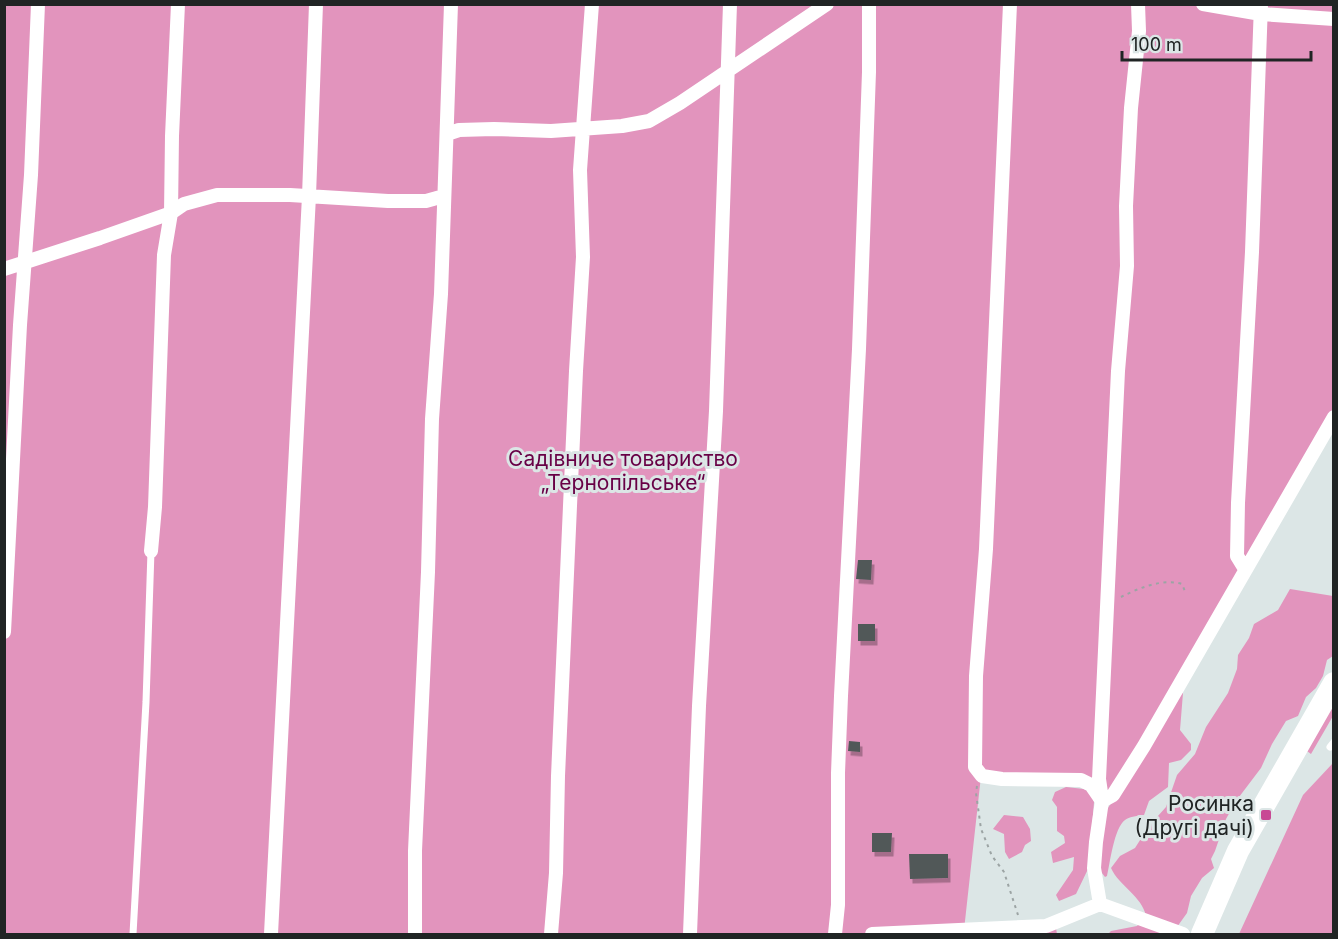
<svg xmlns="http://www.w3.org/2000/svg" width="1338" height="939" viewBox="0 0 1338 939" font-family="Inter,sans-serif">
<defs>
<filter id="shadow"><feDropShadow dx="2.5" dy="4.5" stdDeviation="0" flood-color="#0004"/></filter>
</defs>
<rect width="100%" height="100%" fill="#dce6e6"/>
<path fill="#e294bd" d="M 5,5 L 1333,5 L 1333,417 L 1113,795 L 1091,785 L 981,776 L 964,930 L 1055,922 L 1057,934 L 5,934 Z
M 1290,589 L 1333,596 L 1333,656 L 1327,660 L 1323,676 L 1316,688 L 1306,697 L 1298,716 L 1286,721 L 1272,744 L 1261,768 L 1236,801 L 1226,819 L 1215,851 L 1211,859 L 1214,868 L 1202,878 L 1191,896 L 1187,913 L 1172,934 L 1108,934 L 1111,931 L 1137,926 L 1146,916 C 1142,896 1119,886 1111,868 L 1120,856 L 1135,848 L 1149,826 L 1166,807 L 1177,775 L 1195,754 L 1206,727 L 1228,693 L 1237,669 L 1238,655 L 1249,638 L 1254,624 L 1278,610 Z
M 1183,693 L 1180,730 L 1191,744 L 1191,750 L 1181,760 L 1169,763 L 1168,787 L 1149,801 L 1144,815 C 1138,816 1130,816 1125,820 C 1114,828 1110,863 1107,876 L 1105,877 L 1096,865 L 1104,814 L 1141,757 L 1177,694 Z
M 1333,698 L 1333,716 L 1311,754 L 1304,749 Z
M 1333,763 L 1333,934 L 1239,934 L 1303,795 Z
M 1066,787 L 1084,789 L 1092,794 L 1094,802 L 1089,867 L 1076,894 L 1059,901 L 1056,895 L 1073,870 L 1074,857 L 1053,863 L 1051,852 L 1065,843 L 1064,836 L 1057,831 L 1057,807 L 1052,800 L 1055,792 Z
M 1004,815 L 1023,817 L 1030,829 L 1031,841 L 1025,845 L 1022,852 L 1009,859 L 1005,852 L 1004,834 L 993,829 Z"/>
<path fill="#515959" filter="url(#shadow)" d="M 858,560 L 872,560 L 871,580 L 856,579 Z
M 858,624 L 875,624 L 875,641 L 858,641 Z
M 849,741 L 860,742 L 860,752 L 848,751 Z
M 872,833 L 892,833 L 891,852 L 872,852 Z
M 909,854 L 948,854 L 948,878 L 910,879 Z"/>
<g fill="none" stroke-linecap="round" stroke-linejoin="round">
<path stroke="#9ca4a4" stroke-width="2" stroke-dasharray="3 4.5" stroke-linecap="butt" d="M 1121,597 C 1139,588 1163,578 1182,584 L 1186,594
M 977,786 L 976,793 L 981,829 L 992,856 L 1004,872 L 1018,915"/>
<path stroke="#fff" stroke-width="7" d="M 1330,747 L 1334,742
M 133,934 L 146,702 L 151,551"/>
<path stroke="#fff" stroke-width="14" d="M 1010,4 L 986,549 L 976,676 L 975,767 L 982,776 L 1002,779 L 1081,780 L 1091,785 L 1102,801
M 1203,4 L 1261,14 L 1334,19
M 447,134 L 459,130 L 494,129 L 551,131 L 622,126 L 649,121 L 680,103 L 827,4
M 4,269 L 100,238 L 171,213 L 184,204 L 217,195 L 290,195 L 388,201 L 426,201 L 444,196
M 151,551 L 155,507 L 164,255 L 171,213 L 172,136 L 178,4
M 1245,569 L 1237,556 L 1238,503 L 1252,252 L 1261,4
M 4,632 L 20,325 L 31,175 L 38,4
M 1102,799 L 1099,779 L 1118,371 L 1127,266 L 1126,206 L 1131,108 L 1139,31 L 1138,4
M 1100,904 L 1094,868 L 1096,842 L 1102,801 L 1113,795 L 1144,746 L 1334,417
M 271,934 L 309,196 L 316,4
M 415,934 L 415,851 L 428,572 L 432,419 L 441,294 L 451,4
M 551,934 L 556,873 L 558,776 L 576,371 L 583,257 L 580,170 L 592,4
M 690,934 L 699,706 L 716,411 L 730,4
M 835,934 L 838,905 L 838,773 L 841,696 L 859,349 L 869,72 L 869,4
M 872,934 L 1046,926 L 1100,904 L 1183,934"/>
<path stroke="#fff" stroke-width="22" d="M 1202,934 L 1238,851 L 1334,683"/>
</g>
<rect fill="#c84894" stroke="#dce6e6" stroke-width="2" x="1260" y="809" width="12" height="12" rx="3"/>
<g text-anchor="middle" dominant-baseline="central" stroke-width="6" stroke-linejoin="round" paint-order="stroke">
<g font-size="21" fill="#680046" stroke="#dce6e6">
<text x="623" y="458">Садівниче товариство<tspan x="623" dy="24">„Тернопільське“</tspan></text>
</g>
<g font-size="21" fill="#202424" stroke="#dce6e6" text-anchor="end">
<text x="1254" y="803">Росинка<tspan x="1254" dy="24">(Другі дачі)</tspan></text>
</g>
</g>
<rect width="1338" height="939" fill="none" stroke="#202424" stroke-width="12"/>
<path d="M1122 51v9h189v-9" fill="none" stroke="#202424" stroke-width="3"/>
<text x="1131" y="51" font-size="18" fill="#202424" stroke="#dce6e6" stroke-width="4.5" paint-order="stroke">100 m</text>
</svg>
